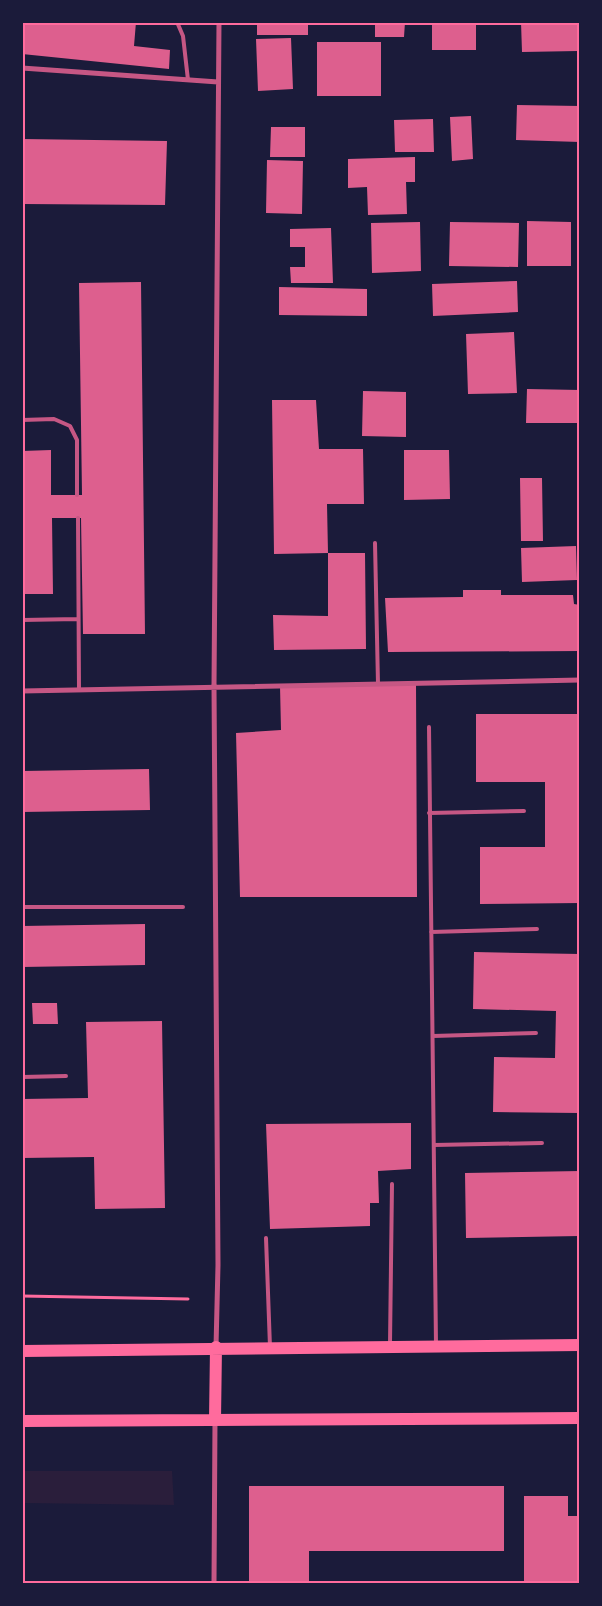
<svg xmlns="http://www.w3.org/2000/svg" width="602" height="1606" viewBox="0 0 602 1606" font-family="'Crimson Pro',serif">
<rect width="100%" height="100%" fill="#1b1b3a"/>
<path fill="#2a1e3b" d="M 23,1471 L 172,1471 L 174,1505 L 23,1503 Z"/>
<path fill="#dd5f8e" d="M 22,22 L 136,22 L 134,46 L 170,50 L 169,69 L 22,54 Z
M 257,22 L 308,22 L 308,35 L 257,35 Z
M 375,22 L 405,22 L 404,37 L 375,37 Z
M 432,22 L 476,22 L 476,50 L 432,50 Z
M 521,22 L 578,22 L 578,51 L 522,52 Z
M 291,38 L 293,89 L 258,91 L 256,39 Z
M 317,42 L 381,42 L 381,96 L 317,96 Z
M 517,105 L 580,106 L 580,142 L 516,140 Z
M 471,116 L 473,159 L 452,161 L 450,117 Z
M 433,119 L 434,152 L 395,152 L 394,120 Z
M 271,127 L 305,127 L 305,157 L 270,157 Z
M 22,139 L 167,141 L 165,205 L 22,204 Z
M 415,157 L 415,182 L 406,182 L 407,214 L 368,215 L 367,187 L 348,188 L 348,159 Z
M 267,160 L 303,161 L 302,214 L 266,213 Z
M 527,221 L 571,222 L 571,266 L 527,266 Z
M 420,222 L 421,271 L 372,273 L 371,223 Z
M 450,222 L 519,223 L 518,267 L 449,266 Z
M 331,228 L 333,283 L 291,283 L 290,267 L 305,267 L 305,247 L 290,247 L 290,229 Z
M 517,281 L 518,312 L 433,316 L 432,284 Z
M 141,282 L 145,634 L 83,634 L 81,518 L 52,518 L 53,594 L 22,594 L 22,451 L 51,450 L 51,495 L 82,495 L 79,283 Z
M 279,287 L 367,289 L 367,316 L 279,315 Z
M 514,332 L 517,393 L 468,394 L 466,334 Z
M 527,389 L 580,390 L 580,423 L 526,423 Z
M 363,391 L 406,392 L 406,437 L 362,436 Z
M 272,400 L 316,400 L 319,449 L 363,449 L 364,504 L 327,504 L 328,553 L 274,554 Z
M 404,450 L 449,450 L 450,499 L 404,500 Z
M 520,478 L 542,478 L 543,541 L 521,541 Z
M 576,546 L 577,580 L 522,582 L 521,548 Z
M 328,553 L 365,553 L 366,649 L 274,650 L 273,615 L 328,616 Z
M 463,590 L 501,590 L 501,595 L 573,595 L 574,604 L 580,605 L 580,651 L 388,652 L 385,598 L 463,597 Z
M 416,683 L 417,897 L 240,897 L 236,733 L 281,730 L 280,686 Z
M 476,714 L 580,714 L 580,903 L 480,904 L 480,847 L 545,847 L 545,782 L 476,782 Z
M 149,769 L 150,810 L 22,812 L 22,771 Z
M 145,924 L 145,965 L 22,967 L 22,926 Z
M 474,952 L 580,954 L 580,1113 L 493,1112 L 494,1057 L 555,1058 L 556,1011 L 473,1009 Z
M 32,1003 L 57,1003 L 58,1024 L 33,1024 Z
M 162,1021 L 165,1208 L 95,1209 L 94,1157 L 22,1158 L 22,1099 L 88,1098 L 86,1022 Z
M 411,1123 L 411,1169 L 378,1171 L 379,1203 L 370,1203 L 370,1226 L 270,1229 L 266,1124 Z
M 580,1171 L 580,1236 L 466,1238 L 465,1173 Z
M 249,1486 L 504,1486 L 504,1551 L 309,1551 L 309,1584 L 249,1584 Z
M 524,1496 L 568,1496 L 568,1516 L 580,1516 L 580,1584 L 524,1584 Z"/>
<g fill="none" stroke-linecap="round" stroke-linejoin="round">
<path stroke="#ff6b9d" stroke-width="3" d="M 22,1296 L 188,1299"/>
<path stroke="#c65784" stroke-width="4" d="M 177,22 L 183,36 L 188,80
M 22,420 L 54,419 L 70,426 L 77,440 L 77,495
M 78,518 L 79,689
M 375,543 L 378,684
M 22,620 L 78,619
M 429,727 L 436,1345
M 429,813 L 524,811
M 22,907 L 183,907
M 431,932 L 537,929
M 433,1036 L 536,1033
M 22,1077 L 66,1076
M 434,1145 L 542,1143
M 266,1238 L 270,1347
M 390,1344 L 392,1184"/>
<path stroke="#c65784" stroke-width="5" d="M 22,68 L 218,82
M 22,691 L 580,680
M 216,1347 L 218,1265 L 214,686 L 219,22
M 214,1584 L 215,1420"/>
<path stroke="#ff6b9d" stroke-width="12" d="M 22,1351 L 580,1345
M 215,1420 L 216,1347
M 22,1421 L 580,1418"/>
</g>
<rect width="602" height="1606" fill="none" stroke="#1b1b3a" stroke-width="48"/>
<rect x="24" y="24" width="554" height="1558" fill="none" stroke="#ff6b9d" stroke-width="2"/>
</svg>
